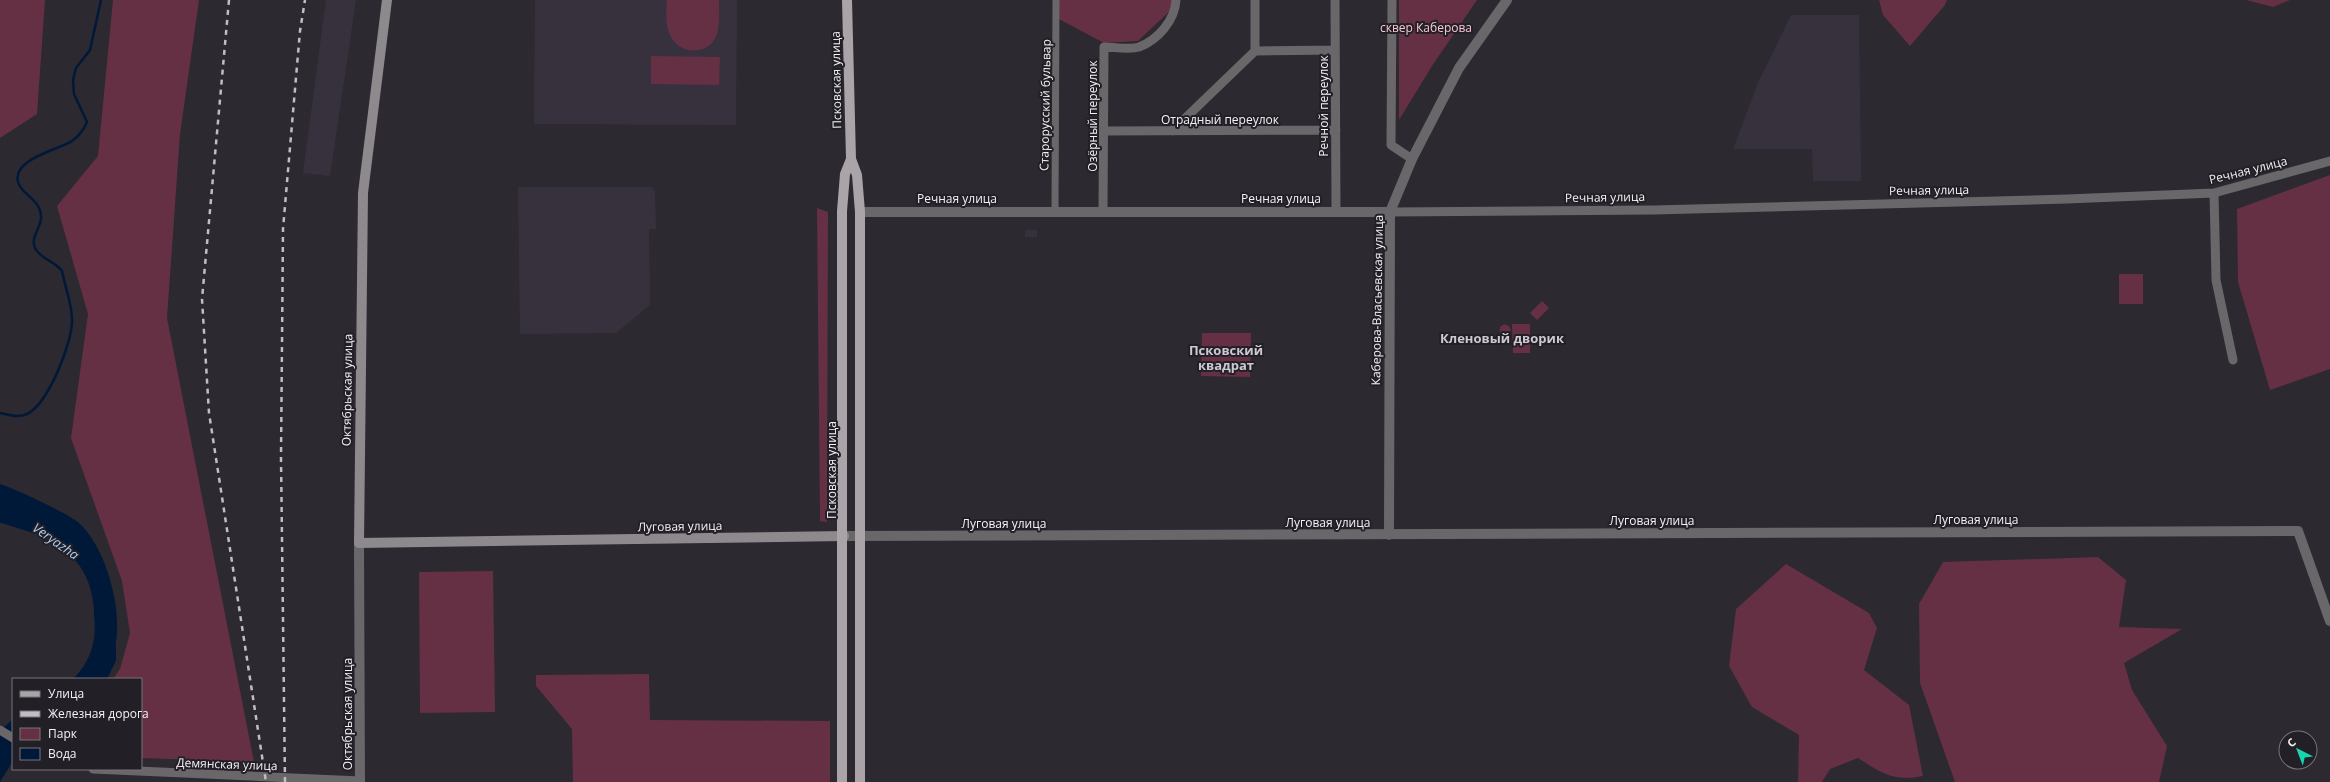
<svg xmlns="http://www.w3.org/2000/svg" width="2330" height="782" viewBox="0 0 2330 782" font-family="'Open Sans',sans-serif">
<rect width="100%" height="100%" fill="#2c2930"/>
<path fill="#37313d" d="M 326,0 L 356,0 L 330,176 L 303,173 Z
M 535,0 L 737,0 L 736,125 L 534,124 Z
M 1791,15 L 1859,15 L 1861,181 L 1813,181 L 1812,149 L 1733,149 L 1758,83 Z
M 518,187 L 652,187 L 655,192 L 656,229 L 649,229 L 650,305 L 616,333 L 520,334 Z
M 1025,230 L 1037,230 L 1037,237 L 1025,237 Z"/>
<path fill="#653043" d="M 0,0 L 45,0 L 37,114 L 0,138 Z
M 113,0 L 199,0 L 180,134 L 167,318 L 254,762 L 141,758 L 141,679 L 113,679 L 120,669 L 130,633 L 122,581 L 71,438 L 88,314 L 57,206 L 98,156 Z
M 667,0 L 719,0 C 719,11 720,23 717,34 C 710,56 680,55 671,37 C 665,26 666,12 667,0 Z
M 1057,0 L 1172,0 L 1172,9 L 1138,41 L 1104,43 L 1057,18 Z
M 1399,0 L 1477,0 L 1432,66 L 1399,120 Z
M 1879,0 L 1947,0 L 1945,5 L 1910,46 L 1883,15 Z
M 2246,0 L 2290,0 L 2273,7 Z
M 651,56 L 720,57 L 719,85 L 651,84 Z
M 2330,175 L 2330,369 L 2270,390 L 2238,282 L 2237,209 Z
M 817,208 L 828,212 L 827,522 L 820,521 Z
M 2119,274 L 2143,274 L 2143,304 L 2119,304 Z
M 1542,301 L 1549,308 L 1537,320 L 1530,313 Z
M 1512,324 L 1530,324 L 1530,353 L 1513,353 Z
M1499.5 330a5.5 5.5 0 1 1 11 0a5.5 5.5 0 1 1-11 0Z
M 1202,333 L 1251,333 L 1250,377 L 1201,376 Z
M 2098,557 L 2126,580 L 2119,627 L 2182,629 L 2124,663 L 2132,690 L 2167,746 L 2159,782 L 1955,782 L 1920,683 L 1919,604 L 1943,562 Z
M 1786,564 L 1869,613 L 1877,628 L 1864,670 L 1909,705 L 1923,776 C 1894,782 1881,773 1858,758 L 1830,769 L 1822,782 L 1798,782 L 1799,735 L 1752,707 L 1729,666 L 1736,609 Z
M 493,571 L 495,712 L 420,713 L 419,572 Z
M 649,674 L 650,720 L 830,721 L 830,782 L 573,782 L 572,729 L 536,686 L 536,675 Z"/>
<path fill="#001939" d="M 0,484 C 16,489 67,513 79,523 C 105,546 122,607 116,641 C 113,655 104,668 96,679 L 73,679 C 91,661 97,641 94,615 C 94,607 93,599 91,591 C 82,551 36,525 0,512 Z
M 13,719 L 13,761 L 0,782 L 0,731 Z"/>
<g fill="none" stroke-linecap="round" stroke-linejoin="round">
<path stroke="#001939" stroke-width="2.5" d="M 0,413 C 9,415 18,418 27,414 C 48,404 73,342 72,319 C 72,304 65,287 62,271 C 55,261 40,259 35,248 C 29,235 47,224 39,208 C 34,197 21,193 18,182 C 12,159 58,150 72,141 C 79,136 84,129 87,122 L 74,94 L 73,80 L 76,68 L 90,50 L 101,0"/>
<path stroke="#001939" stroke-width="16" d="M 0,514 L 34,525
M 98,679 L 108,659 L 108,646"/>
<path stroke="#6a676a" stroke-width="7" d="M 1055,210 L 1056,0"/>
<path stroke="#6a676a" stroke-width="9" d="M 1335,0 L 1336,211
M 1392,0 L 1391,145 L 1412,159
M 1255,51 L 1335,50
M 1104,131 L 1336,130
M 1172,131 L 1255,51 L 1255,0
M 2214,193 L 2216,280 L 2233,360
M 1103,210 L 1104,47 C 1114,47 1130,50 1139,47 C 1158,40 1175,20 1176,0
M 1390,212 L 1654,210 L 2067,199 L 2214,193 L 2330,161
M 0,730 L 13,738
M 93,769 L 360,781"/>
<path stroke="#6a676a" stroke-width="10" d="M 860,212 L 1390,212
M 1389,535 L 1390,212 L 1412,159 L 1459,68 L 1507,0
M 844,536 L 2298,531 L 2330,621
M 359,543 L 360,782"/>
<path stroke="#8e898d" stroke-width="10" d="M 387,0 L 363,193 L 359,543 L 844,536"/>
<path stroke="#aaa4a9" stroke-width="10" d="M 847,0 L 851,159 L 857,175 L 860,212 L 860,782
M 842,782 L 842,211 L 845,174 L 851,159"/>
<path stroke="#c0bec3" stroke-width="2.5" stroke-dasharray="5 5" stroke-linecap="butt" d="M 229,0 L 202,299 L 209,413 L 266,782
M 285,782 L 281,458 L 283,229 L 300,31 L 305,0"/>
</g>
<g text-anchor="middle" dominant-baseline="central" stroke-width="4" stroke-linejoin="round" paint-order="stroke">
<g font-size="12" fill="#f8c6d5" stroke="#222026">
<text x="1426" y="27">сквер Каберова</text>
</g>
<g font-size="12" fill="#f4f2f6" stroke="#222026">
<text transform="translate(836 80) rotate(-91)">Псковская улица</text>
<text transform="translate(1045 105) rotate(-89)">Старорусский бульвар</text>
<text transform="translate(1323 106) rotate(-90)">Речной переулок</text>
<text transform="translate(1092 116) rotate(-90)">Озёрный переулок</text>
<text x="1220" y="119">Отрадный переулок</text>
<text transform="translate(2248 170) rotate(-14)">Речная улица</text>
<text transform="translate(1929 190) rotate(-1)">Речная улица</text>
<text transform="translate(1605 197) rotate(-1)">Речная улица</text>
<text x="957" y="198">Речная улица</text>
<text x="1281" y="198">Речная улица</text>
<text transform="translate(1377 300) rotate(-89)">Каберова-Власьевская улица</text>
<text transform="translate(347 390) rotate(-89)">Октябрьская улица</text>
<text transform="translate(831 470) rotate(-90)">Псковская улица</text>
<text x="1976" y="519">Луговая улица</text>
<text x="1652" y="520">Луговая улица</text>
<text x="1328" y="522">Луговая улица</text>
<text x="1004" y="523">Луговая улица</text>
<text transform="translate(680 526) rotate(-1)">Луговая улица</text>
<text transform="translate(347 714) rotate(-90)">Октябрьская улица</text>
<text transform="translate(227 764) rotate(2)">Демянская улица</text>
</g>
<g font-size="13" font-weight="bold" fill="#cdc9d2" stroke="#222026">
<text x="1502" y="338">Кленовый дворик</text>
<text x="1226" y="350">Псковский<tspan x="1226" dy="15">квадрат</tspan></text>
</g>
<g font-size="13" font-style="italic" fill="#aeccf0" stroke="#222026">
<text transform="translate(56 541) rotate(35)">Veryazha</text>
</g>
</g>
<rect x="12" y="678" width="130" height="92" fill="#222026" stroke="#767479"/>
<rect x="20" y="691" width="20" height="6" fill="#aaa4a9" stroke="#767479"/>
<text x="48" y="698" font-size="12" fill="#f4f2f6">Улица</text>
<rect x="20" y="711" width="20" height="6" fill="#c0bec3" stroke="#767479"/>
<text x="48" y="718" font-size="12" fill="#f4f2f6">Железная дорога</text>
<rect x="20" y="728" width="20" height="12" fill="#653043" stroke="#767479"/>
<text x="48" y="738" font-size="12" fill="#f4f2f6">Парк</text>
<rect x="20" y="748" width="20" height="12" fill="#001939" stroke="#767479"/>
<text x="48" y="758" font-size="12" fill="#f4f2f6">Вода</text>
<g transform="translate(2298 750) rotate(318)"><circle r="19" fill="#222026" stroke="#767479"/>
<path d="M0-3L7 15L0 10L-7 15Z" fill="#18d5b2"/>
<text y="-6" font-size="11" font-weight="bold" text-anchor="middle" fill="#f4f2f6">С</text>
</g>
</svg>
